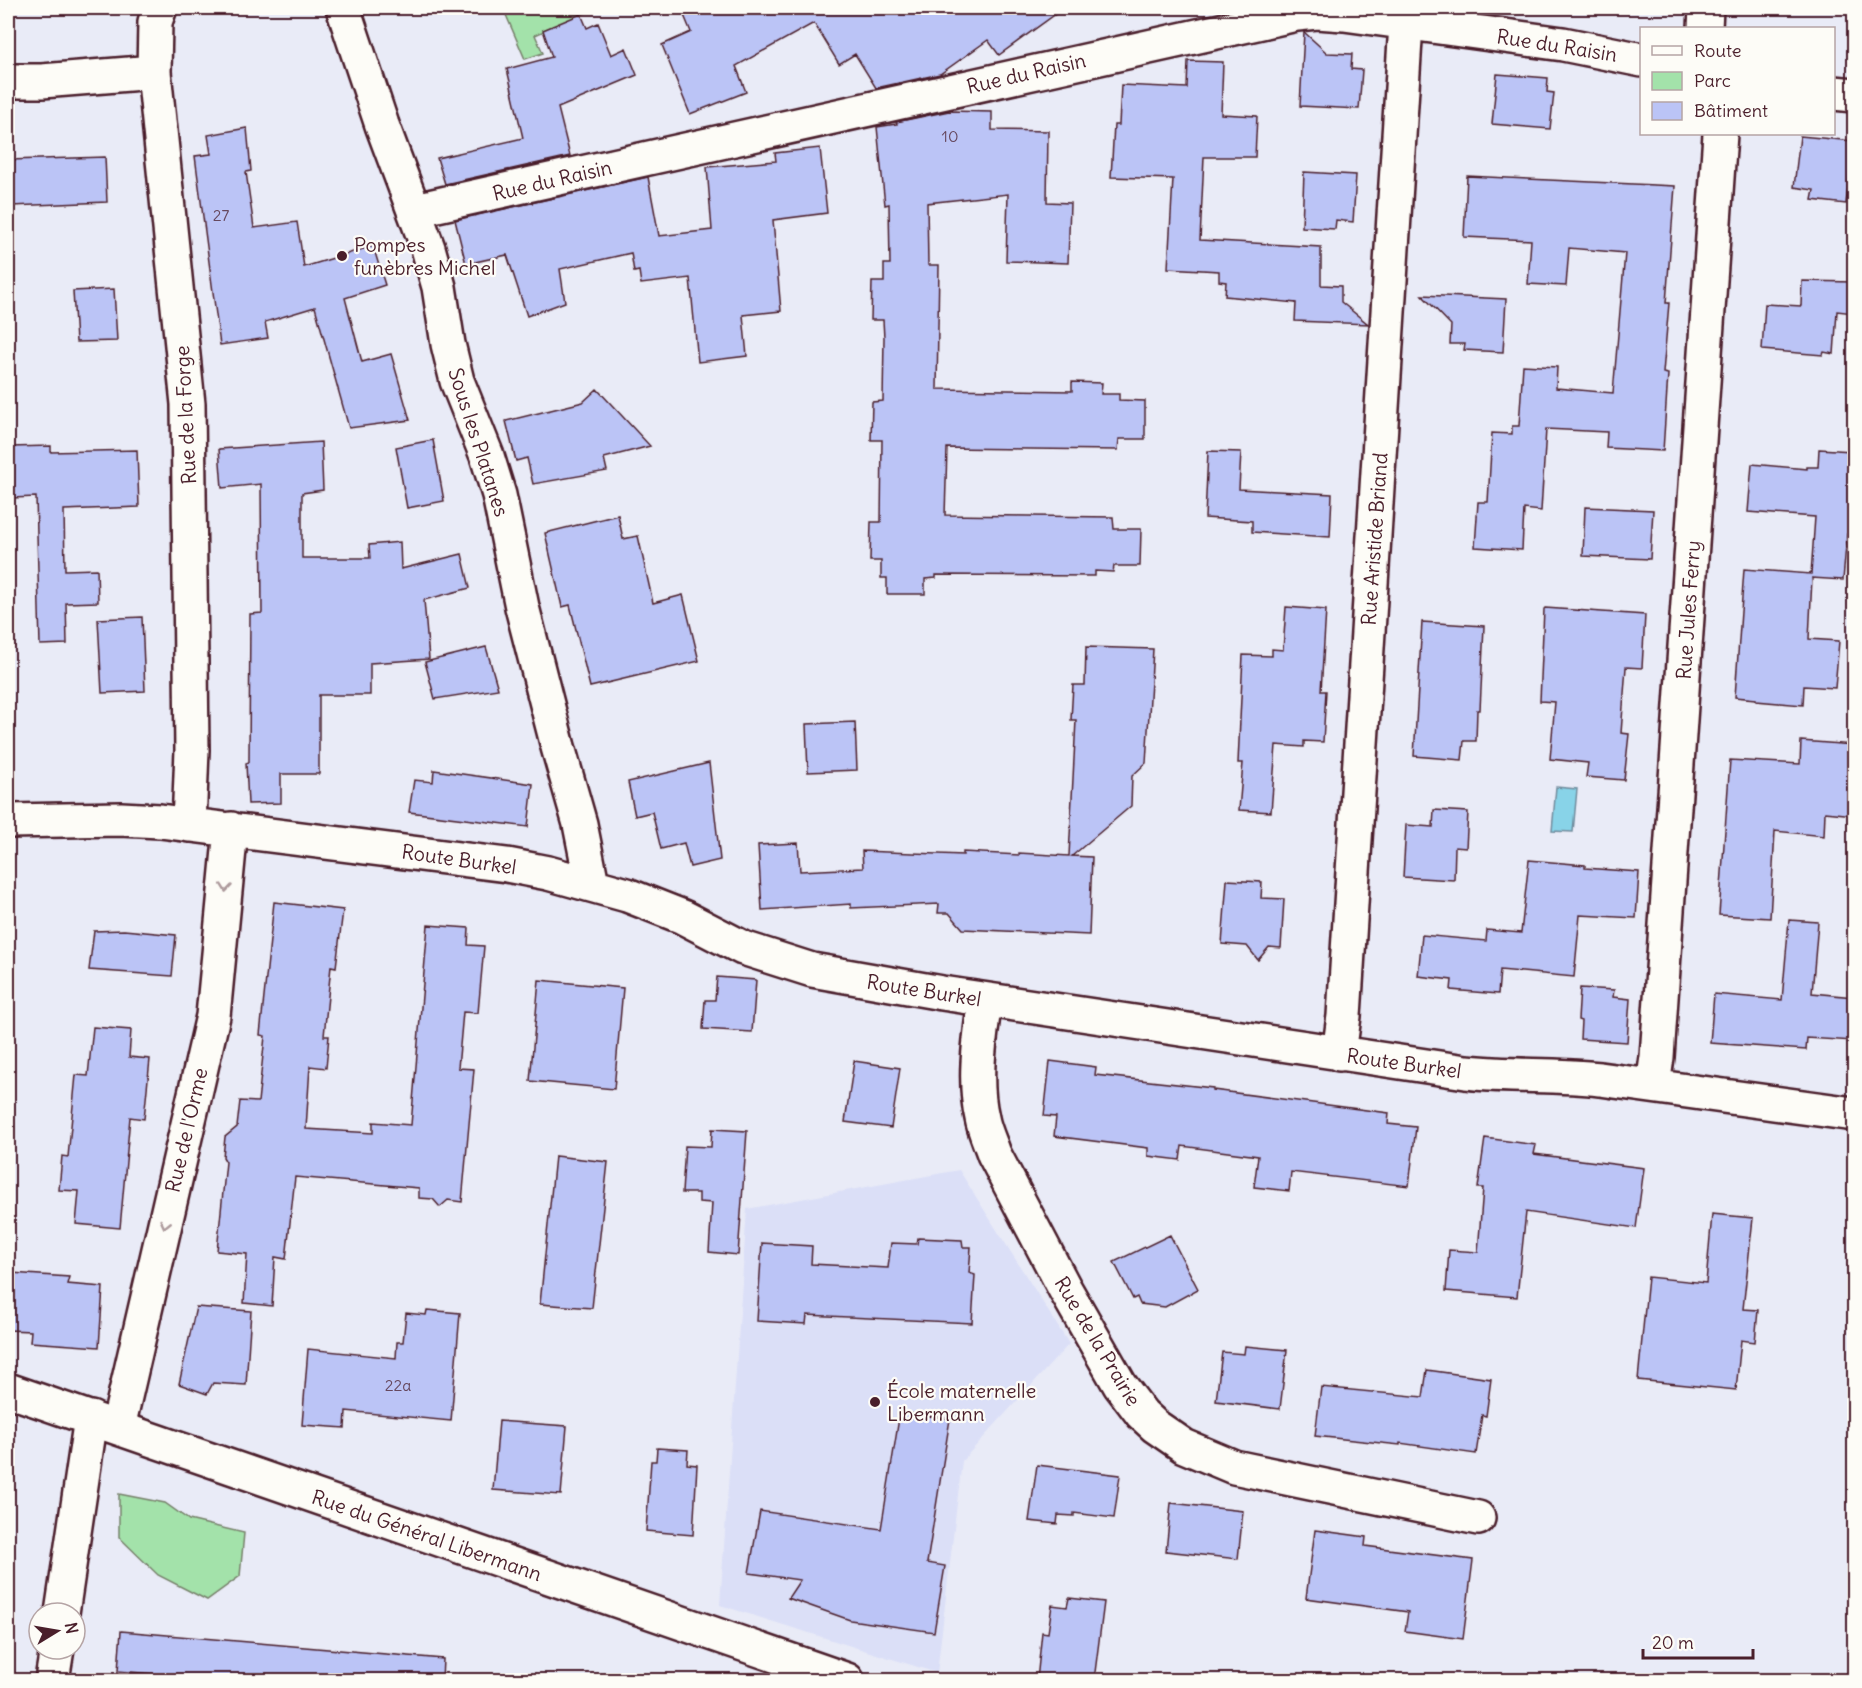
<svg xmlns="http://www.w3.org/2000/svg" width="1862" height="1688" viewBox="0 0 1862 1688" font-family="Delius,sans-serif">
<rect width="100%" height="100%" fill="#e9ebf7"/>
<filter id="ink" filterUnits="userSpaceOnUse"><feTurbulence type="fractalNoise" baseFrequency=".0167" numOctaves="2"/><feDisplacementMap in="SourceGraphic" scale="12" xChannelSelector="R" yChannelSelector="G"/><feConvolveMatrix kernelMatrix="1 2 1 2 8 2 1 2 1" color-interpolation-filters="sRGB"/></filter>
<g filter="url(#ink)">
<path fill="#dbdff7" d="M 959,1170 L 1069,1344 L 962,1461 L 937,1673 L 720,1605 L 747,1209 Z"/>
<path fill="#a3e2aa" stroke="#76806a" stroke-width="1.5" d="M 503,8 L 597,8 L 535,35 L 543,53 L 525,59 Z
M 119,1494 L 165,1503 L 189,1520 L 244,1533 L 240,1576 L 207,1600 L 158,1575 L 119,1537 Z"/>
<path fill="#88d3e8" stroke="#6f8b9c" stroke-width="1.5" d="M 1556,787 L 1577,789 L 1573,832 L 1552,831 Z"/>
<path fill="#bbc4f6" stroke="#4a1f2b" stroke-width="1.5" d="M 681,8 L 1064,8 L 999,55 L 988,40 L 940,74 L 876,88 L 855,54 L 839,64 L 814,23 L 736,66 L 746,92 L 690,114 L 662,45 L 691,32 Z
M 581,14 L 587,28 L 598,23 L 611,55 L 626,48 L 637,75 L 558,108 L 570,156 L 445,184 L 437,158 L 523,138 L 507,69 L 552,57 L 543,30 Z
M 1304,32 L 1327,53 L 1352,54 L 1351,69 L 1362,70 L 1359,109 L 1300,106 Z
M 1188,61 L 1223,62 L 1221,114 L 1257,116 L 1255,157 L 1204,157 L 1200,240 L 1321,247 L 1321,285 L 1341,286 L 1341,302 L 1368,324 L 1295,321 L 1296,303 L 1225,296 L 1226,282 L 1219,281 L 1219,271 L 1168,268 L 1173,179 L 1111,177 L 1114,125 L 1119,125 L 1121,85 L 1187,88 Z
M 1497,74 L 1548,78 L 1547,92 L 1554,93 L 1550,129 L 1492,124 Z
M 949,111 L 992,112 L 992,130 L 1048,131 L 1047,202 L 1070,203 L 1068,263 L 1006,261 L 1008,194 L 927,203 L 928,265 L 939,265 L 937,389 L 1072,391 L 1072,382 L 1102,383 L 1101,394 L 1119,394 L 1119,400 L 1145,401 L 1145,439 L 1119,439 L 1118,450 L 947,448 L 945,515 L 1113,517 L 1114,529 L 1141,529 L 1140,566 L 1114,566 L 1113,572 L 1095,571 L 1095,576 L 936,575 L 936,578 L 925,579 L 925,594 L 887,594 L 887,578 L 881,578 L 881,561 L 870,561 L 871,522 L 881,522 L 882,440 L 871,440 L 872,402 L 883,401 L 884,338 L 883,320 L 871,320 L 872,282 L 884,282 L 884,264 L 890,264 L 889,204 L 885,205 L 877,127 L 897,124 L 896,122 Z
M 247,128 L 251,171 L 246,172 L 254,228 L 297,222 L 304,267 L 373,246 L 385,285 L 345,298 L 362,362 L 391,354 L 410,420 L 349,428 L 315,307 L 265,322 L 268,338 L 220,345 L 195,156 L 211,154 L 208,135 Z
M 1800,136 L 1853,141 L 1846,204 L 1812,200 L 1814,190 L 1794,187 Z
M 820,148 L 827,213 L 773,220 L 781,311 L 743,315 L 747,356 L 698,362 L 690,278 L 641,284 L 639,271 L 634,272 L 631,253 L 560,269 L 565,302 L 527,316 L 507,255 L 466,264 L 455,220 L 648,177 L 659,236 L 712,230 L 707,167 L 776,161 L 775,153 Z
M 105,157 L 107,202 L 11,206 L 9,160 Z
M 1304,172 L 1356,175 L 1353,222 L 1336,220 L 1335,229 L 1302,227 Z
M 1467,176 L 1675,186 L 1666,303 L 1669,303 L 1663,373 L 1668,374 L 1663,451 L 1606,448 L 1607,432 L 1546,429 L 1541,511 L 1524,509 L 1522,550 L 1475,547 L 1478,502 L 1488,502 L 1492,433 L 1512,434 L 1512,426 L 1519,426 L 1523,365 L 1557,367 L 1556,388 L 1613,393 L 1625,253 L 1569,248 L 1566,286 L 1528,284 L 1531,240 L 1464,237 Z
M 1802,281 L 1854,282 L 1854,313 L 1837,311 L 1834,354 L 1824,352 L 1823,355 L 1762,350 L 1765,304 L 1801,306 Z
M 114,289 L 117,341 L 76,342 L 73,291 Z
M 1422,295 L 1506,299 L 1503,352 L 1464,350 L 1465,344 L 1450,344 L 1451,325 Z
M 597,389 L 650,446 L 604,458 L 607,471 L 533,484 L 527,458 L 516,461 L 506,421 L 583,402 Z
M 433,440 L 444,501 L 407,508 L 396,447 Z
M 321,442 L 323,490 L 302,493 L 302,558 L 370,558 L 369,545 L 400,542 L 401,569 L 462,554 L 470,588 L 424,600 L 429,659 L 370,663 L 370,695 L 319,695 L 319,774 L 281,774 L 281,803 L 248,804 L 246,763 L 249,762 L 250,614 L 262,613 L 261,484 L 222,488 L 219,449 Z
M 51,446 L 51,452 L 137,450 L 139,507 L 64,510 L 65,570 L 97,569 L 98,602 L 66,603 L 67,644 L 40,645 L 36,497 L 12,498 L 10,447 Z
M 1819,449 L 1852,451 L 1849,499 L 1854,500 L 1854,534 L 1847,534 L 1843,580 L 1812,578 L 1809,639 L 1839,641 L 1835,688 L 1804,686 L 1803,705 L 1756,701 L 1756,699 L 1735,697 L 1744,569 L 1811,574 L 1815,517 L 1748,512 L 1752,464 L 1807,469 L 1807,467 L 1818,467 Z
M 1208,451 L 1241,452 L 1239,489 L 1332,494 L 1330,537 L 1252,532 L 1252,521 L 1205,518 Z
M 1585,507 L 1653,510 L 1650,559 L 1583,556 Z
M 618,515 L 623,539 L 638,536 L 653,603 L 683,595 L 699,661 L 590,687 L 570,605 L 562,607 L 545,533 Z
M 1286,607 L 1326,610 L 1321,691 L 1326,691 L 1323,742 L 1304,741 L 1304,747 L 1276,745 L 1271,812 L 1239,810 L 1243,763 L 1238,763 L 1243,655 L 1272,656 L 1272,649 L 1283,650 Z
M 1545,608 L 1645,615 L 1642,668 L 1626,667 L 1621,733 L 1629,734 L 1624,780 L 1586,777 L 1588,763 L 1550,759 L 1555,702 L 1540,701 L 1544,609 Z
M 142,617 L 145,691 L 102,693 L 98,619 Z
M 1422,622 L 1484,626 L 1480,710 L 1477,710 L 1476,741 L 1464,741 L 1462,760 L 1414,756 Z
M 486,647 L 498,689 L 435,699 L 425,662 Z
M 1086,647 L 1153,649 L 1146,763 L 1132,776 L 1131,806 L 1072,856 L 1092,857 L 1089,935 L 963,929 L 949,913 L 938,913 L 939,904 L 851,908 L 851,904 L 762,910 L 758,845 L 798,843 L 800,871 L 863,868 L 862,851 L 963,855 L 963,852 L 1019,855 L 1019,853 L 1069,856 L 1076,720 L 1071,720 L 1073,685 L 1085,685 Z
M 855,722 L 857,770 L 808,772 L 806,724 Z
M 1801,741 L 1854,745 L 1854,815 L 1825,812 L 1824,836 L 1775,831 L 1770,918 L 1719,915 L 1730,760 L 1800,764 Z
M 709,763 L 720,860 L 690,867 L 684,843 L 661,849 L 652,812 L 635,816 L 628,782 Z
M 434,770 L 533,784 L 528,827 L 409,812 L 414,780 L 433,782 Z
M 1434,810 L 1468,812 L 1466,848 L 1455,847 L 1454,880 L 1403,877 L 1406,825 L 1433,827 Z
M 1529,860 L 1585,865 L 1585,868 L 1639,872 L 1636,918 L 1580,915 L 1574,977 L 1500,970 L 1498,994 L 1451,990 L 1452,980 L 1418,976 L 1422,935 L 1486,941 L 1487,930 L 1521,933 Z
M 1227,880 L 1262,882 L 1261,898 L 1284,899 L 1281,948 L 1269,947 L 1258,960 L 1247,946 L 1222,944 Z
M 274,902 L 343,910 L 336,967 L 331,966 L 324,1036 L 329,1036 L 326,1068 L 310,1066 L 306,1129 L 373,1133 L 373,1122 L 411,1125 L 428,925 L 469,928 L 468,945 L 484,946 L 478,1013 L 463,1012 L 458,1068 L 474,1069 L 462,1202 L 448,1200 L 440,1207 L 433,1199 L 419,1198 L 419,1188 L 295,1177 L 286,1259 L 275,1257 L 272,1306 L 244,1303 L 247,1254 L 217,1251 L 226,1162 L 223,1157 L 225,1137 L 237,1127 L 240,1101 L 258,1102 L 265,1036 L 260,1035 Z
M 1789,920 L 1818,922 L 1812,993 L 1854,997 L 1854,1041 L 1807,1038 L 1806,1050 L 1710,1043 L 1714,994 L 1782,1000 Z
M 124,930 L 176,935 L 172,976 L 89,970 L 94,931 Z
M 717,977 L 756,980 L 752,1032 L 703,1029 L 705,1000 L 715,1000 Z
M 539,980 L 623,988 L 614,1089 L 530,1081 Z
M 1580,988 L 1614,990 L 1613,997 L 1630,999 L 1627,1042 L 1580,1039 L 1581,1021 L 1578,1020 Z
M 93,1027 L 131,1030 L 129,1057 L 150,1059 L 144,1119 L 130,1117 L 120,1228 L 76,1224 L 79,1191 L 59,1190 L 62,1156 L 68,1157 L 76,1075 L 88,1076 Z
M 854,1061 L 900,1068 L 891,1128 L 845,1122 Z
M 1050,1061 L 1096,1067 L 1095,1075 L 1213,1088 L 1213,1090 L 1389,1113 L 1388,1124 L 1416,1127 L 1409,1186 L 1291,1172 L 1289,1191 L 1254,1187 L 1258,1156 L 1182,1146 L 1180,1160 L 1148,1156 L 1148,1148 L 1054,1136 L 1056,1117 L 1044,1116 Z
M 712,1129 L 747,1131 L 738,1255 L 709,1252 L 712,1203 L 699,1202 L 699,1193 L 682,1193 L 685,1146 L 711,1147 Z
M 1485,1138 L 1536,1145 L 1534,1154 L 1644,1168 L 1636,1228 L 1526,1212 L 1517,1297 L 1446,1291 L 1449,1250 L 1478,1252 L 1483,1188 L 1478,1188 Z
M 555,1156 L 608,1162 L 592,1308 L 540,1304 Z
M 1712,1214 L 1753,1218 L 1743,1309 L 1758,1310 L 1755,1342 L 1741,1340 L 1736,1390 L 1638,1380 L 1648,1277 L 1706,1283 Z
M 1170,1235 L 1198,1289 L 1165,1307 L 1140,1304 L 1137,1297 L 1133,1299 L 1114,1262 Z
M 918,1238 L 962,1240 L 963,1247 L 971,1247 L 969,1273 L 975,1275 L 972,1323 L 807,1315 L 806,1324 L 757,1321 L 762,1243 L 812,1246 L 811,1264 L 888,1268 L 891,1243 L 917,1244 Z
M 11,1273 L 69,1277 L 67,1284 L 103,1287 L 99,1347 L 30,1342 L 31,1331 L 8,1330 Z
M 196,1307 L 251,1311 L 246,1385 L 213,1383 L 207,1394 L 179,1384 Z
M 427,1310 L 460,1313 L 451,1421 L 346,1411 L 345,1428 L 302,1425 L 308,1349 L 396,1358 L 397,1342 L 403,1342 L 406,1313 L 426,1315 Z
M 1245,1346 L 1287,1350 L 1280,1409 L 1216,1401 L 1222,1352 L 1244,1354 Z
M 1427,1370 L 1491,1379 L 1486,1416 L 1482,1415 L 1476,1454 L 1400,1443 L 1400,1445 L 1315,1436 L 1321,1387 L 1423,1397 Z
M 900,1412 L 950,1419 L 927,1563 L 945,1566 L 934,1632 L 850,1620 L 788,1598 L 800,1580 L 749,1573 L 760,1511 L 881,1529 Z
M 499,1421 L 567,1426 L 561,1495 L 493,1490 Z
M 657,1448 L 688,1450 L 687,1464 L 697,1465 L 693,1535 L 646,1531 L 651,1461 L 656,1461 Z
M 1037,1465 L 1120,1475 L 1114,1518 L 1074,1513 L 1074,1516 L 1058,1515 L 1057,1524 L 1029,1521 Z
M 1171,1503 L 1243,1511 L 1238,1559 L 1166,1551 Z
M 1315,1530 L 1366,1537 L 1365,1546 L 1473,1560 L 1463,1639 L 1405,1631 L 1408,1612 L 1306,1598 Z
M 1069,1598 L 1104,1602 L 1094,1680 L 1037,1680 L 1042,1632 L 1048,1633 L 1052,1605 L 1067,1607 Z
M 121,1631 L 443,1659 L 442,1680 L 164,1680 L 164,1675 L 118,1671 Z"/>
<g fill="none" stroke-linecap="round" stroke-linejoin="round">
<defs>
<path id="minor" d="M 160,8 L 155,22 L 154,72 L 188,404 L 192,750 L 189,825
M 343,8 L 382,125 L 428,248 L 439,287 L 448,344 L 457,381 L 487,456 L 499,495 L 522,607 L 558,747 L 580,824 L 592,884
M 1705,28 L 1706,8
M 8,81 L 42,81 L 154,72
M 1834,93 L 1854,95
M 415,210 L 1297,14 L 1317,12 L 1344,14 L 1563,44 L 1642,60
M 8,821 L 121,819 L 160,821 L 507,865 L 548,873 L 627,895 L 683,917 L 743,948 L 812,970 L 942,993 L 1466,1072 C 1510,1077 1555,1074 1600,1079 L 1854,1114
M 985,1000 C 980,1038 973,1080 982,1118 C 984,1130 990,1142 994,1154 L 1065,1289 L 1120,1385 L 1142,1414 L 1155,1426 L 1184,1446 L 1234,1467 L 1478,1518
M 1339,1054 L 1344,1016 L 1406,24
M 1653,1086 L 1657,1057 L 1720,134
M 8,1390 L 847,1680
M 118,1427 L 213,1016 L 231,829
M 62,1613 L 91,1418
M 52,1680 L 57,1649"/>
</defs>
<use href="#minor" stroke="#4a1f2b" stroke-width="38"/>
<use href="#minor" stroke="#fdfcf7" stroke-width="33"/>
</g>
<defs><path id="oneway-chevron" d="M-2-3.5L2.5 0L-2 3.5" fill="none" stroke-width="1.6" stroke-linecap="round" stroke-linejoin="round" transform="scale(1.5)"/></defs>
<g stroke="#ac999b">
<use href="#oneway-chevron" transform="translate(226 888) rotate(96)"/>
<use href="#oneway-chevron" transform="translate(165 1224) rotate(103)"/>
</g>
</g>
<g fill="#4a1f2b" stroke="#fdfcf7" stroke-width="2">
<circle cx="342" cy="256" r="6"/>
<circle cx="875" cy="1402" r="6"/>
</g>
<g text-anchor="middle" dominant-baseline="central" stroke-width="4.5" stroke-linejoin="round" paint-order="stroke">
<g font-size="16" fill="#66485e">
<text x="950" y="136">10</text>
<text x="221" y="215">27</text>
<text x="398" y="1385">22a</text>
</g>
<g font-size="20" fill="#4a1f2b" stroke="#fdfcf7">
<text transform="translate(1557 45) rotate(9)">Rue du Raisin</text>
<text transform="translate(1026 73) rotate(-13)">Rue du Raisin</text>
<text transform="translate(552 180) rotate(-13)">Rue du Raisin</text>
<text transform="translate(185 415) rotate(-93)">Rue de la Forge</text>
<text transform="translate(479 442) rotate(72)">Sous les Platanes</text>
<text transform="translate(1374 539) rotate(-86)">Rue Aristide Briand</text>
<text transform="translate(1688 610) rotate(-86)">Rue Jules Ferry</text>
<text transform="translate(459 859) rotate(8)">Route Burkel</text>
<text transform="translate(924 990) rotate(9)">Route Burkel</text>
<text transform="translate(1404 1063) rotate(8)">Route Burkel</text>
<text transform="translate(186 1130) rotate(-77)">Rue de l'Orme</text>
<text transform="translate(1098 1341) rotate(59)">Rue de la Prairie</text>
<text transform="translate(427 1535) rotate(19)">Rue du Général Libermann</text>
</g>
<g font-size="20" fill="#4a1f2b" stroke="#fdfcf7" text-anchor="start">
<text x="354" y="244">Pompes<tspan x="354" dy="23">funèbres Michel</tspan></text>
<text x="887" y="1390">École maternelle<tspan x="887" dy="23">Libermann</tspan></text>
</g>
</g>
<rect width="1862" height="1688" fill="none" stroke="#fdfcf7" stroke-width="30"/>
<rect x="15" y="15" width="1832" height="1658" fill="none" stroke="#4a1f2b" stroke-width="2" filter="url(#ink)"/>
<rect x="1640" y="27" width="195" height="108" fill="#fdfcf7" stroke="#b5a4a5" stroke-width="1.5"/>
<rect x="1652" y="46" width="30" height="9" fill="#fdfcf7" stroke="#b5a4a5" stroke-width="1.5"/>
<text x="1694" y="57" font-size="18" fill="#4a1f2b">Route</text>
<rect x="1652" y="72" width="30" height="18" fill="#a3e2aa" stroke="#b5a4a5" stroke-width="1.5"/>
<text x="1694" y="87" font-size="18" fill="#4a1f2b">Parc</text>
<rect x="1652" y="102" width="30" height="18" fill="#bbc4f6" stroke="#b5a4a5" stroke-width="1.5"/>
<text x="1694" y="117" font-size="18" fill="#4a1f2b">Bâtiment</text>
<g transform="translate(57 1631) rotate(79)"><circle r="28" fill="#fdfcf7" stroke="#b5a4a5" stroke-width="1.5"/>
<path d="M0-4.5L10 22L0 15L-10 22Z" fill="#4a1f2b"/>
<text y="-9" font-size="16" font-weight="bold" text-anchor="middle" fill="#4a1f2b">N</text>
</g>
<path d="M1643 1649v9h110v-9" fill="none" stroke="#4a1f2b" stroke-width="3"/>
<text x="1652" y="1649" font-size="18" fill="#4a1f2b" stroke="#fdfcf7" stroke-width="4.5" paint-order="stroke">20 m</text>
</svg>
